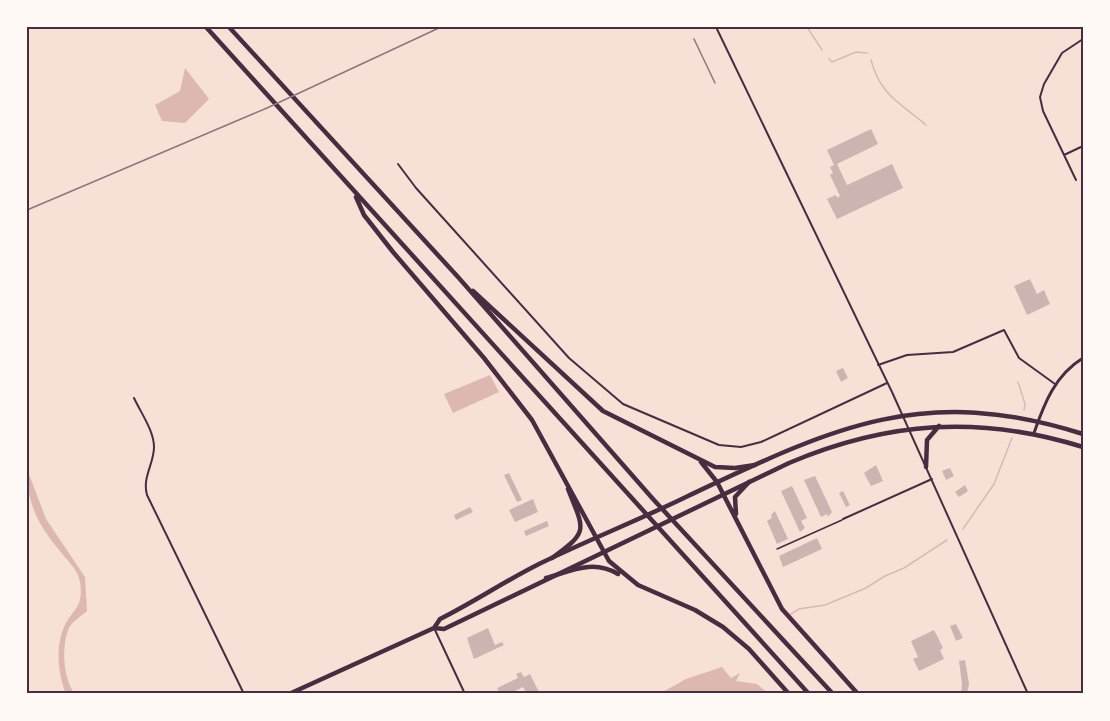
<svg xmlns="http://www.w3.org/2000/svg" width="1110" height="721" viewBox="0 0 1110 721" font-family="'PT Sans',sans-serif">
<rect width="100%" height="100%" fill="#f7e1d7"/>
<path fill="#dcb8b0" d="M 185,68 L 209,99 L 185,123 L 162,121 L 155,105 L 180,91 Z
M 490,375 L 499,392 L 453,413 L 444,394 Z
M 27,469 L 46,519 L 85,577 L 87,611 C 81,616 72,622 69,628 C 61,646 63,679 75,694 L 66,694 C 58,674 55,647 64,627 C 73,608 84,608 80,582 C 78,570 67,560 60,551 C 38,525 27,504 27,469 Z
M 722,667 L 731,678 L 740,673 L 736,681 L 757,684 L 769,694 L 659,694 L 686,679 Z"/>
<g fill="none" stroke-linecap="round" stroke-linejoin="round">
<path stroke="#dcb8b0" stroke-width="1.5" d="M 807,27 L 822,50
M 829,59 L 832,62 L 856,52 L 867,53
M 871,60 C 881,97 901,103 926,125
M 1018,382 L 1025,404 L 1024,410
M 963,529 L 994,484 L 1012,438
M 791,614 L 799,609 L 825,605 L 866,588 L 885,576 L 904,568 L 947,540"/>
</g>
<path fill="#ccb4b1" d="M 871,129 L 878,144 L 837,164 L 847,185 L 892,164 L 903,188 L 837,219 L 827,199 L 836,195 L 837,198 L 840,196 L 830,175 L 833,173 L 830,167 L 834,165 L 827,150 Z
M 1030,279 L 1037,294 L 1044,290 L 1050,304 L 1027,315 L 1014,286 Z
M 843,368 L 848,378 L 841,382 L 836,371 Z
M 876,465 L 883,481 L 871,486 L 864,473 Z
M 950,468 L 954,476 L 946,480 L 942,471 Z
M 509,473 L 522,500 L 517,502 L 504,475 Z
M 815,476 L 832,512 L 828,517 L 827,514 L 821,517 L 804,480 Z
M 965,485 L 968,491 L 959,497 L 955,492 Z
M 792,486 L 807,518 L 801,521 L 805,528 L 800,532 L 781,491 Z
M 843,491 L 850,505 L 846,507 L 839,493 Z
M 533,499 L 538,512 L 515,522 L 509,510 Z
M 470,507 L 473,512 L 456,520 L 454,515 Z
M 775,511 L 788,539 L 777,544 L 767,521 L 772,518 L 771,515 Z
M 547,521 L 549,526 L 526,536 L 524,531 Z
M 817,538 L 822,549 L 783,567 L 779,556 Z
M 956,624 L 963,638 L 956,641 L 950,626 Z
M 488,628 L 495,645 L 502,642 L 504,645 L 474,659 L 467,638 Z
M 934,630 L 943,648 L 940,650 L 944,659 L 919,671 L 913,659 L 918,657 L 911,641 Z
M 965,660 L 969,684 L 967,694 L 961,694 L 962,684 L 959,661 Z
M 521,672 L 524,677 L 530,674 L 540,694 L 527,694 L 523,687 L 509,694 L 500,694 L 497,688 L 518,678 L 516,674 Z"/>
<g fill="none" stroke-linecap="round" stroke-linejoin="round">
<path stroke="#4a2c40" stroke-width="1.5" d="M 777,549 L 842,520"/>
<path stroke="#4a2c40" stroke-width="2" d="M 716,27 L 892,392 L 1028,694
M 1064,155 L 1083,146
M 398,164 L 416,188 L 569,358 L 623,404 L 719,445 L 741,447 L 761,442 L 887,383
M 1076,180 L 1043,111 L 1040,97 L 1044,84 L 1062,53 L 1083,39
M 878,365 L 907,355 L 953,352 L 1004,330 L 1019,358 L 1055,384
M 134,398 C 141,413 154,431 154,447 C 154,464 142,477 147,495 L 244,694
M 843,519 L 932,479
M 435,630 L 465,694"/>
<path stroke="#4a2c40" stroke-width="3" d="M 1034,433 C 1044,404 1055,375 1083,358"/>
<path stroke="#4a2c40" stroke-width="4.5" d="M 926,467 L 927,440 L 939,426
M 434,628 L 444,629 L 789,463 C 888,421 980,415 1083,447
M 289,694 L 434,628 L 440,619 C 474,602 505,581 539,564 C 588,540 639,520 688,496 C 832,428 922,383 1083,434"/>
<path stroke="#4a2c40" stroke-width="4.5" d="M 206,27 L 809,694
M 229,27 L 458,277 L 653,499 L 833,694
M 356,197 L 364,215 L 393,252 L 484,358 L 532,420 L 609,561 L 638,585 L 695,610 L 723,627 L 749,649 L 789,694
M 473,291 L 603,411 L 715,467 L 735,468 L 755,465
M 701,462 L 717,482 L 782,609 L 858,694
M 736,514 L 735,497 L 749,482
M 552,558 C 590,531 584,530 568,489
M 546,578 C 571,571 593,559 618,574"/>
<path stroke="#8f747c" stroke-width="1.5" d="M 694,39 L 715,83
M 27,210 L 267,108 L 441,27"/>
</g>
<rect width="1110" height="721" fill="none" stroke="#fffaf5" stroke-width="57"/>
<rect x="28" y="28" width="1054" height="664" fill="none" stroke="#4a2c40" stroke-width="2"/>
</svg>
